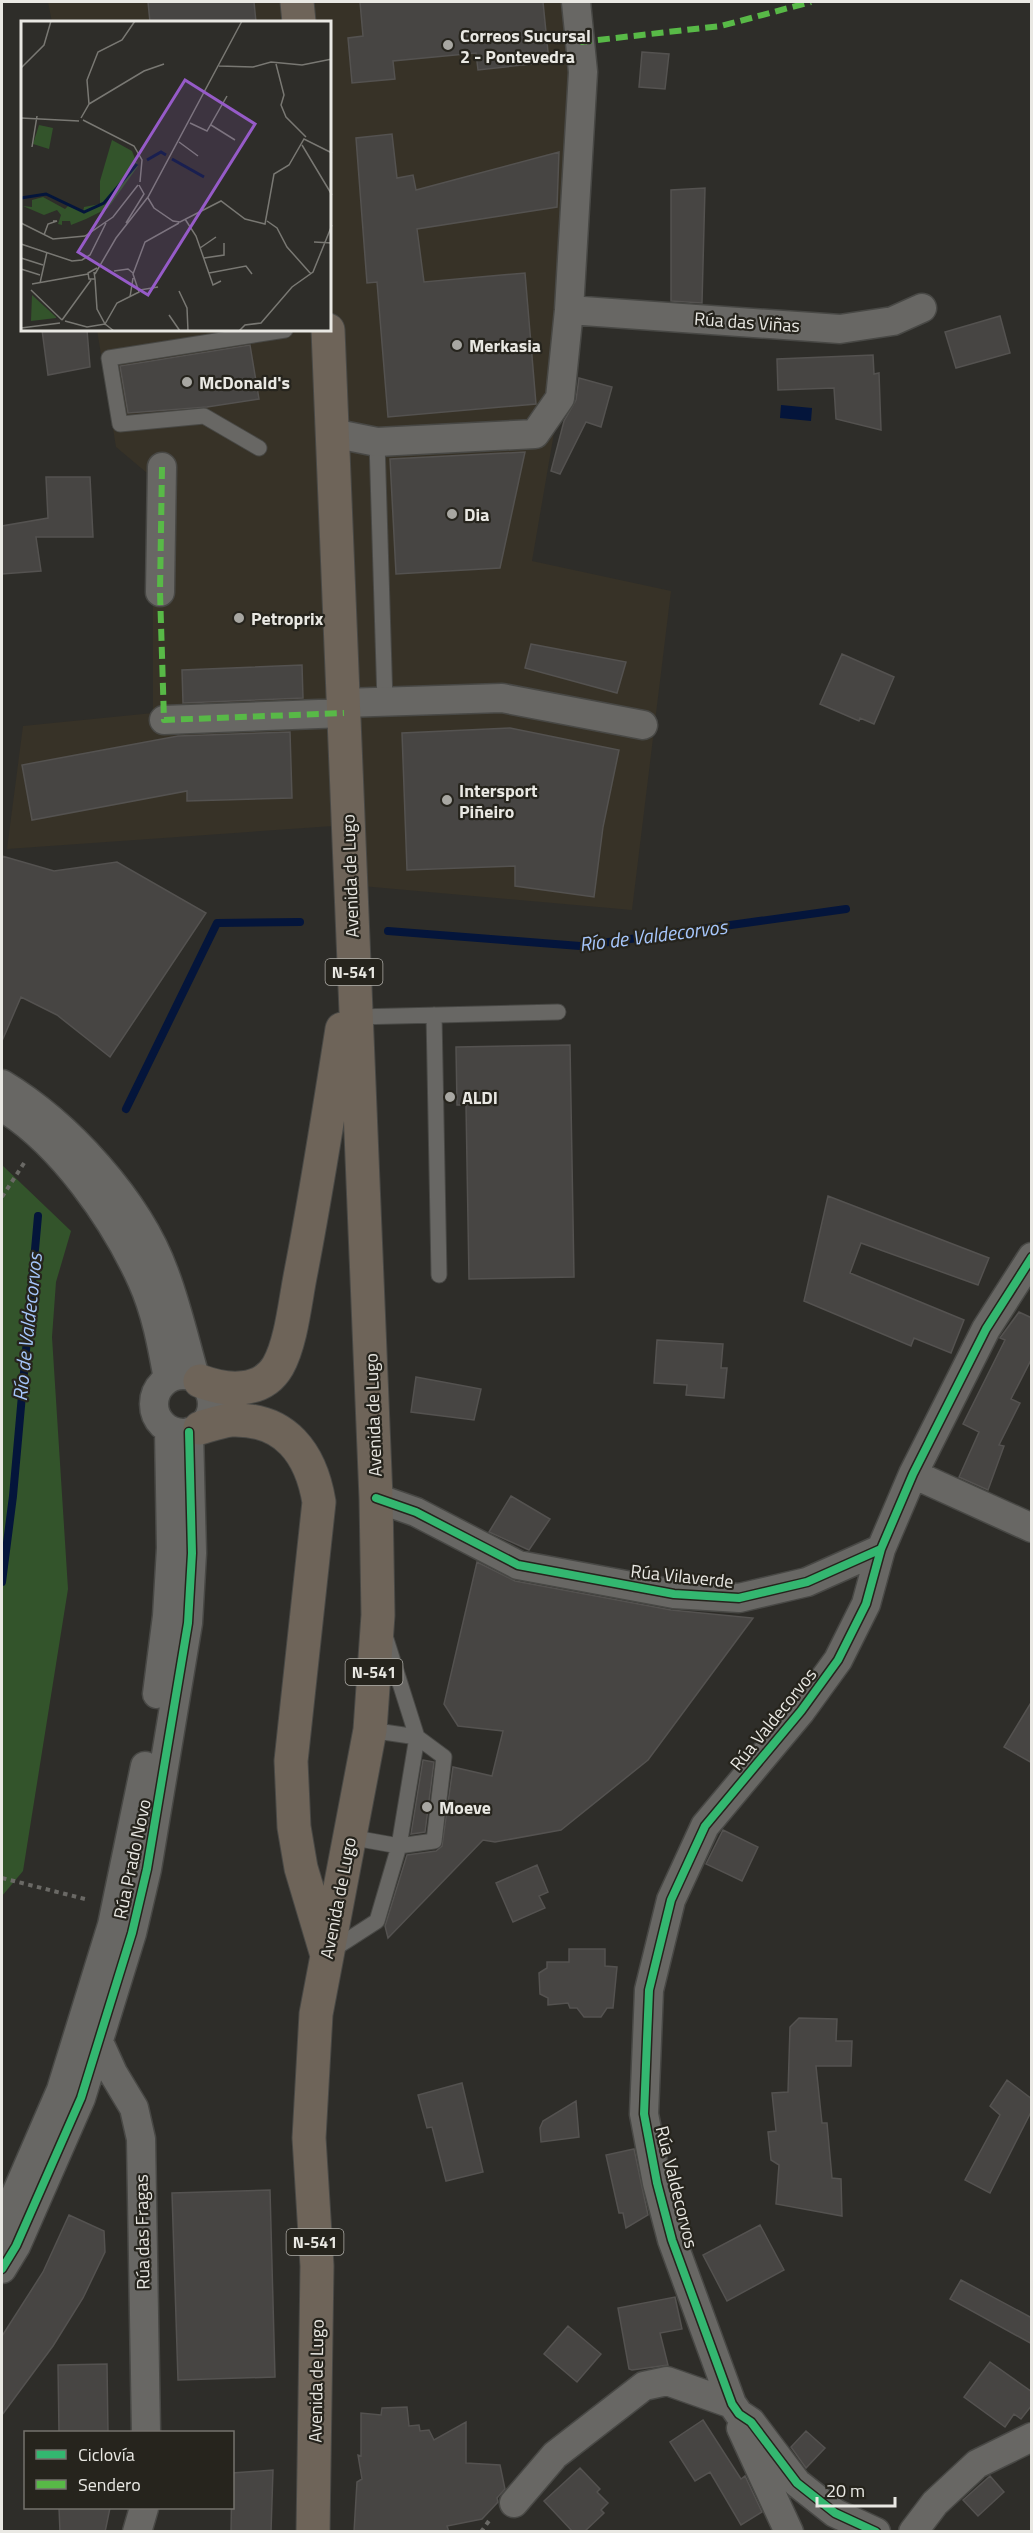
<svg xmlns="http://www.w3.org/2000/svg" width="1033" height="2533" viewBox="0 0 1033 2533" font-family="'Titillium Web',sans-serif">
<rect width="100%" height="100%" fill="#2e2d29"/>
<path fill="#373227" d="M 48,2 L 576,2 L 560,398 L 532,561 L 671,591 L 632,910 L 350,885 L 348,825 L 7,849 L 23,726 L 153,713 L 153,478 L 116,447 L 97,330 L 330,330 L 330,22 L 52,22 Z"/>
<path fill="#33542b" d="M 2,1165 L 71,1231 L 56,1282 L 52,1337 L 68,1589 L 23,1871 L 2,1896 Z"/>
<path fill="#04153b" d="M 781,405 L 812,408 L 811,421 L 780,418 Z"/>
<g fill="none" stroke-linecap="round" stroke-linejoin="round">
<path stroke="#04153b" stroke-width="8" d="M 388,931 L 580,946 L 846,909
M 126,1109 L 217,923 L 300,922
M 2,1582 L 13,1496 L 38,1216"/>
</g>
<path fill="#474543" stroke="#545250" stroke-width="1.5" d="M 148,2 L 254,2 L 256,22 L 150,22 Z
M 360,2 L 543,2 L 549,62 L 478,70 L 476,53 L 393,61 L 395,79 L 352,83 L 348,38 L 363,36 Z
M 642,52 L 669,54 L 665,89 L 639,87 Z
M 392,134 L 397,178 L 413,175 L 416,190 L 559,152 L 557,207 L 417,229 L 424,282 L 525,273 L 536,404 L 388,417 L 377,282 L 367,283 L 356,138 Z
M 705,188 L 702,303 L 671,301 L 671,190 Z
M 1000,316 L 1010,353 L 956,368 L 945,332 Z
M 42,330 L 87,330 L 90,367 L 48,375 Z
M 250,345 L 259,399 L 207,407 L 128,413 L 120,366 Z
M 873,355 L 874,374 L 879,373 L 881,430 L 836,419 L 834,388 L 778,390 L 777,359 Z
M 579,378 L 612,387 L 601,427 L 586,422 L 560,474 L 551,471 L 564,421 L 576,400 Z
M 525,452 L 500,568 L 396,574 L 390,459 Z
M 46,477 L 90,477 L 93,537 L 36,537 L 41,571 L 2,574 L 2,526 L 48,518 Z
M 531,644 L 626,662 L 617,693 L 525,668 Z
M 842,654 L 894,677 L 874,724 L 860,718 L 859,721 L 820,704 Z
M 302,665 L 303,698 L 183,703 L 182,670 Z
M 510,728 L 619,750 L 603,827 L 594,897 L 515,886 L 515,866 L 407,870 L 402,733 Z
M 290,732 L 292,798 L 187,801 L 187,791 L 32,820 L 22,765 L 178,736 Z
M 2,856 L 54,871 L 117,862 L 206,913 L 110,1057 L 57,1015 L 21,997 L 2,1041 Z
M 570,1045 L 574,1277 L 469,1279 L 466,1105 L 457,1105 L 456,1047 Z
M 828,1196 L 989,1258 L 978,1285 L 861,1243 L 850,1273 L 964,1320 L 951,1353 L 914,1338 L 911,1346 L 804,1301 Z
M 1019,1312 L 1032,1318 L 1032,1358 L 1011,1399 L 1020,1403 L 999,1445 L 1004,1446 L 988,1490 L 959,1477 L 979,1432 L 963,1424 L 1005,1340 L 1000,1338 Z
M 657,1340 L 723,1344 L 721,1368 L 727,1368 L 724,1398 L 686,1395 L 687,1385 L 654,1383 Z
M 416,1377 L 481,1389 L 474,1420 L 411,1412 Z
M 511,1496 L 550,1519 L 529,1550 L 489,1532 Z
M 477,1562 L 515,1581 L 671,1610 L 753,1618 L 648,1760 L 561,1830 L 495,1842 L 483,1840 L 388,1938 L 385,1926 L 407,1855 L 436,1851 L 442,1846 L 453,1767 L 492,1776 L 503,1731 L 458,1726 L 444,1704 Z
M 1032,1701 L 1032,1763 L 1004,1747 Z
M 423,1760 L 434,1762 L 425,1832 L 411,1834 Z
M 723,1830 L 758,1847 L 742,1881 L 706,1864 Z
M 537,1865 L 548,1892 L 539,1896 L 545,1908 L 513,1922 L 496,1883 Z
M 569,1949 L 605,1949 L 605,1966 L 617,1967 L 613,2008 L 607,2008 L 601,2017 L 584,2017 L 577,2008 L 570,2008 L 568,2003 L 548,2005 L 548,1998 L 540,1994 L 539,1973 L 547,1968 L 547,1962 L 569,1962 Z
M 799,2018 L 837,2019 L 836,2041 L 852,2041 L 851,2066 L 816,2066 L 822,2123 L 827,2123 L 832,2178 L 841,2179 L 842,2216 L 776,2204 L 779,2165 L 771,2160 L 768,2132 L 776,2131 L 772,2093 L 788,2092 L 790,2027 Z
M 1007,2080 L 1032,2099 L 1032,2110 L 990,2193 L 965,2180 L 1000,2115 L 990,2106 Z
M 462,2083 L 483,2172 L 446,2181 L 432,2127 L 427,2128 L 418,2095 Z
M 576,2101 L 579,2137 L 541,2142 L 540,2128 L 543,2121 Z
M 634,2149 L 648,2215 L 626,2228 L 623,2213 L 619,2213 L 606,2155 Z
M 270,2190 L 275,2377 L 178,2380 L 172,2193 Z
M 69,2215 L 104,2231 L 105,2252 L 83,2298 L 53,2346 L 2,2415 L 2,2336 L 43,2272 Z
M 760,2225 L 784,2270 L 727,2301 L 703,2255 Z
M 961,2280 L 1032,2318 L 1032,2344 L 950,2299 Z
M 675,2297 L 682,2329 L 660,2333 L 668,2365 L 632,2370 L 629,2369 L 618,2308 Z
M 568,2326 L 601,2354 L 577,2382 L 544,2354 Z
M 990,2362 L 1032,2392 L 1032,2405 L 1021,2419 L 1014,2414 L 1005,2427 L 964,2397 Z
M 107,2364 L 108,2433 L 59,2433 L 58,2365 Z
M 407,2407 L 409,2426 L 419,2425 L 420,2431 L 429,2430 L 434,2440 L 466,2422 L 466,2463 L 500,2465 L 505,2489 L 497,2498 L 498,2502 L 482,2519 L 447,2526 L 449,2532 L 354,2532 L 357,2482 L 362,2479 L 358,2455 L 361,2456 L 361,2413 L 381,2415 L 382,2408 Z
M 703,2420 L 741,2479 L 745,2476 L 762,2512 L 741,2525 L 710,2472 L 695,2481 L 670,2442 Z
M 806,2431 L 825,2448 L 806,2468 L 791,2447 Z
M 580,2468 L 600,2489 L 597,2492 L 608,2503 L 601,2510 L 604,2513 L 584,2532 L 573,2532 L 544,2501 Z
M 273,2470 L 271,2532 L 231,2532 L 232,2473 Z
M 990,2476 L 1004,2492 L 978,2516 L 963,2500 Z
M 59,2508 L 110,2508 L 105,2532 L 60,2532 Z"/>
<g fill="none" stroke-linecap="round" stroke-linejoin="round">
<defs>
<path id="lane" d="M 377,442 L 385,702
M 259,448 L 204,416 L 120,424 L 109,358 L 285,330
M 434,1015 L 439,1275
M 356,1017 L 558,1012
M 349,1837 L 399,1846 L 434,1841 L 444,1757 L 417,1737 L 370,1730
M 329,1952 L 377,1921 L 399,1846 L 417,1737 L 386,1639"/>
<path id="street" d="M 569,310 L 840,329 L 893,321 L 922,308
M 332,433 L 377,442 L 535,434 L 560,398 L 569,310 L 583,72 L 576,2
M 160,592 L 162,467
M 343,703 L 502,698 L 643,725
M 164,720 L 344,713
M 2,1084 C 67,1123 138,1200 164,1272 C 177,1306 185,1342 195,1377
M 2,1107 C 61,1143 114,1219 142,1281 C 156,1312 162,1346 168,1379
M154 1404a29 29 0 1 1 58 0a29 29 0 1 1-58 0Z
M 913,1474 L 1032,1528
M 376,1498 L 416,1512 L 518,1565 L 674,1594 L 739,1598 L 807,1582 L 881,1549 L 913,1474 L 986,1329 L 1032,1257
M 157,1694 L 167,1616 L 171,1548 L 169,1430
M 99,2042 L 113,2073 L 134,2108 L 141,2139 L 146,2432
M 2,2226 L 61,2090 L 112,1925 L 145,1766
M 2,2269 L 16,2246 L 81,2098 L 132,1933 L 147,1869 L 188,1623 L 192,1553 L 189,1432
M 741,2428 L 789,2532
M 514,2503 L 555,2455 L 644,2386 L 667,2381 L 732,2404
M 137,2532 L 144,2508
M 876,2532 L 835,2513 L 797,2483 L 751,2422 L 739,2414 L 732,2404 L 672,2240 L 657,2183 L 644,2114 L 649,1990 L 671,1900 L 705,1826 L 801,1711 L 838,1660 L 866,1604 L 881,1549
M 913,2532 L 935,2503 L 977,2464 L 1032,2437"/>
<path id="highway" d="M 297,2 L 299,22
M 200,1381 C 226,1391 262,1394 278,1366 C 291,1343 295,1303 300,1277 C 316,1195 329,1112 342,1029
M 200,1428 C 210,1425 221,1421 231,1420 C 286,1418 311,1454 319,1502 L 291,1761 L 294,1827 L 301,1868 L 326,1952
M 313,2532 L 317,2266 L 309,2138 L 316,2014 L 370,1730 L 378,1615 L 376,1498 L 328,330"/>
</defs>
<use href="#lane" stroke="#484845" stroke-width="17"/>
<use href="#street" stroke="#484845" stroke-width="31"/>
<use href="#highway" stroke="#484845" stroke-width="35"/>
<path stroke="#6a6965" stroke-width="4" stroke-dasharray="4.5 4.5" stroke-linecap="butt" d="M 2,1197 L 26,1160
M 2,1878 L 89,1900
M 481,2532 L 491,2518"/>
<use href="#lane" stroke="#686764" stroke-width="15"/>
<use href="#street" stroke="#686764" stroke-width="28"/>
<use href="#highway" stroke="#6e6459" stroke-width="33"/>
<path stroke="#58b947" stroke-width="6" stroke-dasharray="12 6" stroke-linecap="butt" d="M 580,42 L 721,26 L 811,2
M 162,467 L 160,592 L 164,720 L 344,713"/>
<defs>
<path id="cycleway" d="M 376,1498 L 416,1512 L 518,1565 L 674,1594 L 739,1598 L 807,1582 L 881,1549 L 913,1474 L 986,1329 L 1032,1257
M 2,2269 L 16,2246 L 81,2098 L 132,1933 L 147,1869 L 188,1623 L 192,1553 L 189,1432
M 876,2532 L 835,2513 L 797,2483 L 751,2422 L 739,2414 L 732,2404 L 672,2240 L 657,2183 L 644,2114 L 649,1990 L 671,1900 L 705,1826 L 801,1711 L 838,1660 L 866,1604 L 881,1549"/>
</defs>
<use href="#cycleway" stroke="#26241d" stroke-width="11"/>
<use href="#cycleway" stroke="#33b770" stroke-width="8"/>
</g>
<g fill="#a8a7a2" stroke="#26241d" stroke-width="2">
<circle cx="448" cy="45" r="6"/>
<circle cx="457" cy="345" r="6"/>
<circle cx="187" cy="382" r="6"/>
<circle cx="452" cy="514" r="6"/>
<circle cx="239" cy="618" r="6"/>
<circle cx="447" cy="800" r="6"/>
<circle cx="450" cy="1097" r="6"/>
<circle cx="427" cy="1807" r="6"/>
</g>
<g text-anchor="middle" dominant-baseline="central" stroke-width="4.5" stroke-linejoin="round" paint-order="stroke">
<g fill="#26241d" stroke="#aeada8" stroke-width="1.5">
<rect x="325.5" y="959" width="57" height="26" rx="4.5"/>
<rect x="345.5" y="1659" width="57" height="26" rx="4.5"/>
<rect x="286.5" y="2229" width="57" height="26" rx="4.5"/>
</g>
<g font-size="16" font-weight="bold" fill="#e9e8e3">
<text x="354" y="972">N-541</text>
<text x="374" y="1672">N-541</text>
<text x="315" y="2242">N-541</text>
</g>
<g font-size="18" font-weight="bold" fill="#e9e8e3" stroke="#26241d" text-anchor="start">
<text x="460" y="35">Correos Sucursal<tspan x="460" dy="21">2 - Pontevedra</tspan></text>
<text x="469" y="345">Merkasia</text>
<text x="199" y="382">McDonald's</text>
<text x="464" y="514">Dia</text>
<text x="251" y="618">Petroprix</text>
<text x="459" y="790">Intersport<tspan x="459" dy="21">Piñeiro</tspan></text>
<text x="462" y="1097">ALDI</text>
<text x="439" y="1807">Moeve</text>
</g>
<g font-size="18" fill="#e9e8e3" stroke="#26241d">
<text transform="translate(747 322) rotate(4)">Rúa das Viñas</text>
<text transform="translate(350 876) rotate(-92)">Avenida de Lugo</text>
<text transform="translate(373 1415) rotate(-92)">Avenida de Lugo</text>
<text transform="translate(682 1576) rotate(6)">Rúa Vilaverde</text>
<text transform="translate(773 1719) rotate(-51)">Rúa Valdecorvos</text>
<text transform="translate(132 1859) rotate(-78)">Rúa Prado Novo</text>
<text transform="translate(338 1898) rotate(-79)">Avenida de Lugo</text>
<text transform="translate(677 2187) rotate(76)">Rúa Valdecorvos</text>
<text transform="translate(142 2232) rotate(-91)">Rúa das Fragas</text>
<text transform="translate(316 2381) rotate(-89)">Avenida de Lugo</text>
</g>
<g font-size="20" font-style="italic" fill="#a6c6fb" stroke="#26241d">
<text transform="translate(653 935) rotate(-7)">Río de Valdecorvos</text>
<text transform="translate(27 1327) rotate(-84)">Río de Valdecorvos</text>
</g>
</g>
<g transform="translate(21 21)">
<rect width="310" height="310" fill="#2e2d29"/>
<path d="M 18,104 L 32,107 L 28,128 L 12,123 ZM 91,119 L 111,130 L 117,145 L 87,187 L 65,198 L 50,204 L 49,200 L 41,200 L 41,204 L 37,203 L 40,194 L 36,189 L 23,194 L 2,185 L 11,186 L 11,179 L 22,176 L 44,188 L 47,185 L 62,191 L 63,186 L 79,183 L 79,160 ZM 11,274 L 35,296 L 35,297 L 10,300 Z" fill="#33542b"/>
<path fill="none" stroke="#04153b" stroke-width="3" d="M 151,138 L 183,156M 126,139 L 140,131 L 145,134M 0,177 L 25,173 L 63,191 L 83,182 L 116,143"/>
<path fill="none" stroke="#797873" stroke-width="1.5" d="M 255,43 L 263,74 L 260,84 L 265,96 L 285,116M 198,45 L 232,46 L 250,41 L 281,44 L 311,38M 0,47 L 23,24 L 30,0M 68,83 L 123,50 L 143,43M 0,97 L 58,100M 60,97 L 68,83 L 66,59 L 77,31 L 101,19 L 114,0M 62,99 L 113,125 L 121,139 L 119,161M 169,102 L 186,110 L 206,75M 190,104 L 214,119M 158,121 L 177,135M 281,124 L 311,174M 11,126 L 16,95M 127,177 L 133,187 L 152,200 L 159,201 L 200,180 L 224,198 L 244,203 L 253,153 L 268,144 L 283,118 L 311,132M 164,198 L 175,215 L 192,264 L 200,260M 246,200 L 256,207 L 266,226 L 290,253M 0,202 L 32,218 L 64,215 L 92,196 L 117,164M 105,202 L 123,173 L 118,164M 23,214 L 27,203 L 36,200 L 32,200M 293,221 L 311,222M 0,223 L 51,240 L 61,239 L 69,234 L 85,202M 179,227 L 195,216M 0,237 L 22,244M 183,237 L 203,234 L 203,222M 0,248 L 19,254M 93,250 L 107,248 L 112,252M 73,251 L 74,258 L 68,258 L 67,252 L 76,247M 188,252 L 225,245 L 231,253M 74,253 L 95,217 L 127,176 L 221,0M 74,258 L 76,288 L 84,303 L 96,282 L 118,271 L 112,253 L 124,221 L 158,202M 19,262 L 26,231M 11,263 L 67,253M 10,269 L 41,299M 119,269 L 137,266M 158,270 L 166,287 L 167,310M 109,276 L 112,257M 148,294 L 159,310M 41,299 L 70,259M 44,300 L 66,306 L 84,303 L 93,310M 0,307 L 39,302M 218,310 L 224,304 L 240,302 L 271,266 L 292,251 L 311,204"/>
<path fill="#965bc8" fill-opacity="0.15" stroke="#965bc8" stroke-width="3" d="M 164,59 L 234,103 L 127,274 L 57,231 Z"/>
<rect width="310" height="310" fill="none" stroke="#e9e8e3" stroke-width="3"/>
</g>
<rect width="1033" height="2533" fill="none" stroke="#e9e8e3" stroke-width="6"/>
<rect x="24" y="2431" width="210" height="78" fill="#26241d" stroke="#74726c" stroke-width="1.5"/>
<rect x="36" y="2450" width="30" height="9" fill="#33b770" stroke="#74726c" stroke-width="1.5"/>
<text x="78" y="2461" font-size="18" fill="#e9e8e3">Ciclovía</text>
<rect x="36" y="2480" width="30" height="9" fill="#58b947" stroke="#74726c" stroke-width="1.5"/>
<text x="78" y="2491" font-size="18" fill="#e9e8e3">Sendero</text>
<path d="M817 2497v9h78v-9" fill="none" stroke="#e9e8e3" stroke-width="3"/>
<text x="826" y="2497" font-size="18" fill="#e9e8e3" stroke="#26241d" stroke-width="4.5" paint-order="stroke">20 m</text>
</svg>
